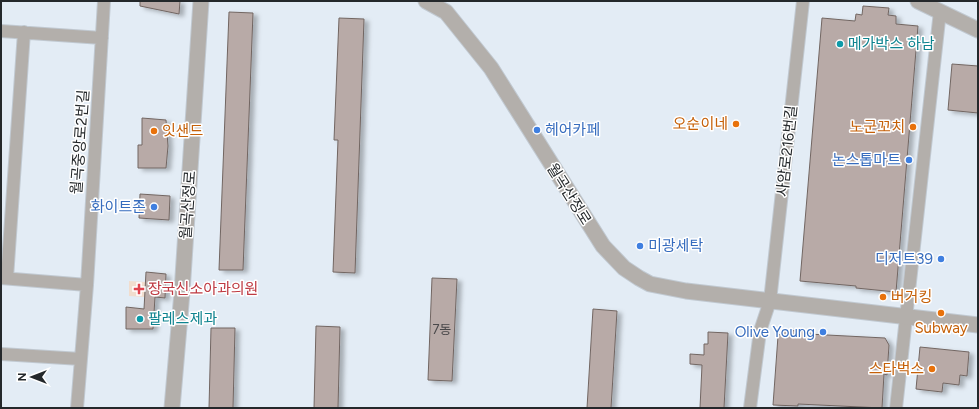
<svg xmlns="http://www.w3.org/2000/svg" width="979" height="409" viewBox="0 0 979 409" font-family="Figtree,'Noto Sans KR',sans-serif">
<defs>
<filter id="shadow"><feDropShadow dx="4.5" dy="2.5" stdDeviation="2" flood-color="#0004"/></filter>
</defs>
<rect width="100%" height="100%" fill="#e3ecf5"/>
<path fill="#f1ddce" d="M 129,281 L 146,282 L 145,297 L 129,296 Z"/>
<path fill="#b8aaa7" stroke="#726662" filter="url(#shadow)" d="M 140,1 L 180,1 L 179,14 L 140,6 Z
M 863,6 L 889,8 L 888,15 L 896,16 L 896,24 L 918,26 L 896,292 L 856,288 L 856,286 L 800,281 L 822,18 L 855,21 L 856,14 L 862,15 Z
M 229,12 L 253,13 L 243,270 L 219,270 Z
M 339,18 L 364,19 L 355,273 L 333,272 L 338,140 L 334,140 Z
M 952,64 L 978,66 L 978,113 L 948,110 Z
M 142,118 L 166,120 L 168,146 L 166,168 L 138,168 L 138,145 L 142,145 Z
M 140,194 L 170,196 L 169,220 L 139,218 Z
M 146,272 L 166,274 L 165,298 L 155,297 L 153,329 L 126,329 L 126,307 L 144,309 Z
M 432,278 L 457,279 L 452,381 L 428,380 Z
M 593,309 L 617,311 L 611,408 L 587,408 Z
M 316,326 L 340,327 L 338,408 L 314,408 Z
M 211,328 L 235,328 L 233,408 L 209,408 Z
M 785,330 L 809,332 L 808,334 L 885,338 L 889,345 L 887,375 L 884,374 L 882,408 L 798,404 L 798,406 L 773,405 L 778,336 Z
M 708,332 L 728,333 L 724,408 L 700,408 L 702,365 L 690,364 L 690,354 L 704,355 L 704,344 L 708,344 Z
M 920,347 L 969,352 L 967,376 L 960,375 L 959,385 L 943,383 L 942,392 L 916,389 Z"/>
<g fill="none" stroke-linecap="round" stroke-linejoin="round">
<defs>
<path id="minor" d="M 1,31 L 102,38
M 1,278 L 87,285
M 7,278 L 24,32
M 1,354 L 81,359
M 77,408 L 87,285 L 104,1
M 750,408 L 760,331 L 770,301 L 803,1
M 896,408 L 940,11"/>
<path id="tertiary" d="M 426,1 L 446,12 L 491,68 L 603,246 L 624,268 L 639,278 L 650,284 L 686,291 L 978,325
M 918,1 L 978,30
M 172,408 L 182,292 L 201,1"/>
</defs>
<use href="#minor" stroke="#c1c9d1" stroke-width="14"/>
<use href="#tertiary" stroke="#c1c9d1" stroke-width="17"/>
<use href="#minor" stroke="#b3afab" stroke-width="12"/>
<use href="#tertiary" stroke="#b3afab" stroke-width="15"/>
</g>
<g fill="#0f9aa8" stroke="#fff" stroke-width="1.5">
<circle cx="840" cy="44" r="4"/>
<circle cx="140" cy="319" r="4"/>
</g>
<g fill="#e8710a" stroke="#fff" stroke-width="1.5">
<circle cx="736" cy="124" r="4"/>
<circle cx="913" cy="127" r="4"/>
<circle cx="154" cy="131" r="4"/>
<circle cx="883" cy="297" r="4"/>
<circle cx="941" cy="313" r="4"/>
<circle cx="932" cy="369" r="4"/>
</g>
<g fill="#3f7fe0" stroke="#fff" stroke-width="1.5">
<circle cx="537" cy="130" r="4"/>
<circle cx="909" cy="160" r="4"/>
<circle cx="154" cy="207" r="4"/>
<circle cx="640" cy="246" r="4"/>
<circle cx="941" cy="259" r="4"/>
<circle cx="823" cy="332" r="4"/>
</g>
<path fill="#e0444e" stroke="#fff" stroke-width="1.5" d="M137 283h4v4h4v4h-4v4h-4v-4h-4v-4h4z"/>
<g text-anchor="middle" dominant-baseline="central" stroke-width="3" stroke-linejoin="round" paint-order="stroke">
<g font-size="13" fill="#49484a">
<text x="442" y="329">7동</text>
</g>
<g font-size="15" fill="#0d838f" stroke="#fff" text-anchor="start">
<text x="848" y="44">메가박스 하남</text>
<text x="148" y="319">팔레스제과</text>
</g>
<g font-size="15" fill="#c56008" stroke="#fff" text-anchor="end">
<text x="728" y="124">오순이네</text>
<text x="905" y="127">노군꼬치</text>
<text x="162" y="131" text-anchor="start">잇샌드</text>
<text x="891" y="297" text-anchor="start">버거킹</text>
<text x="941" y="328" text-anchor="middle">Subway</text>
<text x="924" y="369">스타벅스</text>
</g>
<g font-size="15" fill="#366cbe" stroke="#fff" text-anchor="end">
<text x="545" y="130" text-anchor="start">헤어카페</text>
<text x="901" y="160">논스톱마트</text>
<text x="146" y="207">화이트존</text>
<text x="648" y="246" text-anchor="start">미광세탁</text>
<text x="933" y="259">디저트39</text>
<text x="815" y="332">Olive Young</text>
</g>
<g font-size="15" fill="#24282b" stroke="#fff">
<text transform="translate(80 142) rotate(-86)">월곡중앙로2번길</text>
<text transform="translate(787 151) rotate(-84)">사암로216번길</text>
<text transform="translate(569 194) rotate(58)">월곡산정로</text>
<text transform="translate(188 205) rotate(-86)">월곡산정로</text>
</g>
<g font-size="15" fill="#be3a42" stroke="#fff" text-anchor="start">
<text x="148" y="289">장국신소아과의원</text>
</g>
</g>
<rect width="979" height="409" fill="none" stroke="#24282b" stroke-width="4"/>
<g transform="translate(32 377) rotate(270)" stroke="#ffffff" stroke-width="3" paint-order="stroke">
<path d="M0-3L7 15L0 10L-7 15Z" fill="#24282b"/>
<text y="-6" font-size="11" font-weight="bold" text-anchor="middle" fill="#24282b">N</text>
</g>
</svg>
